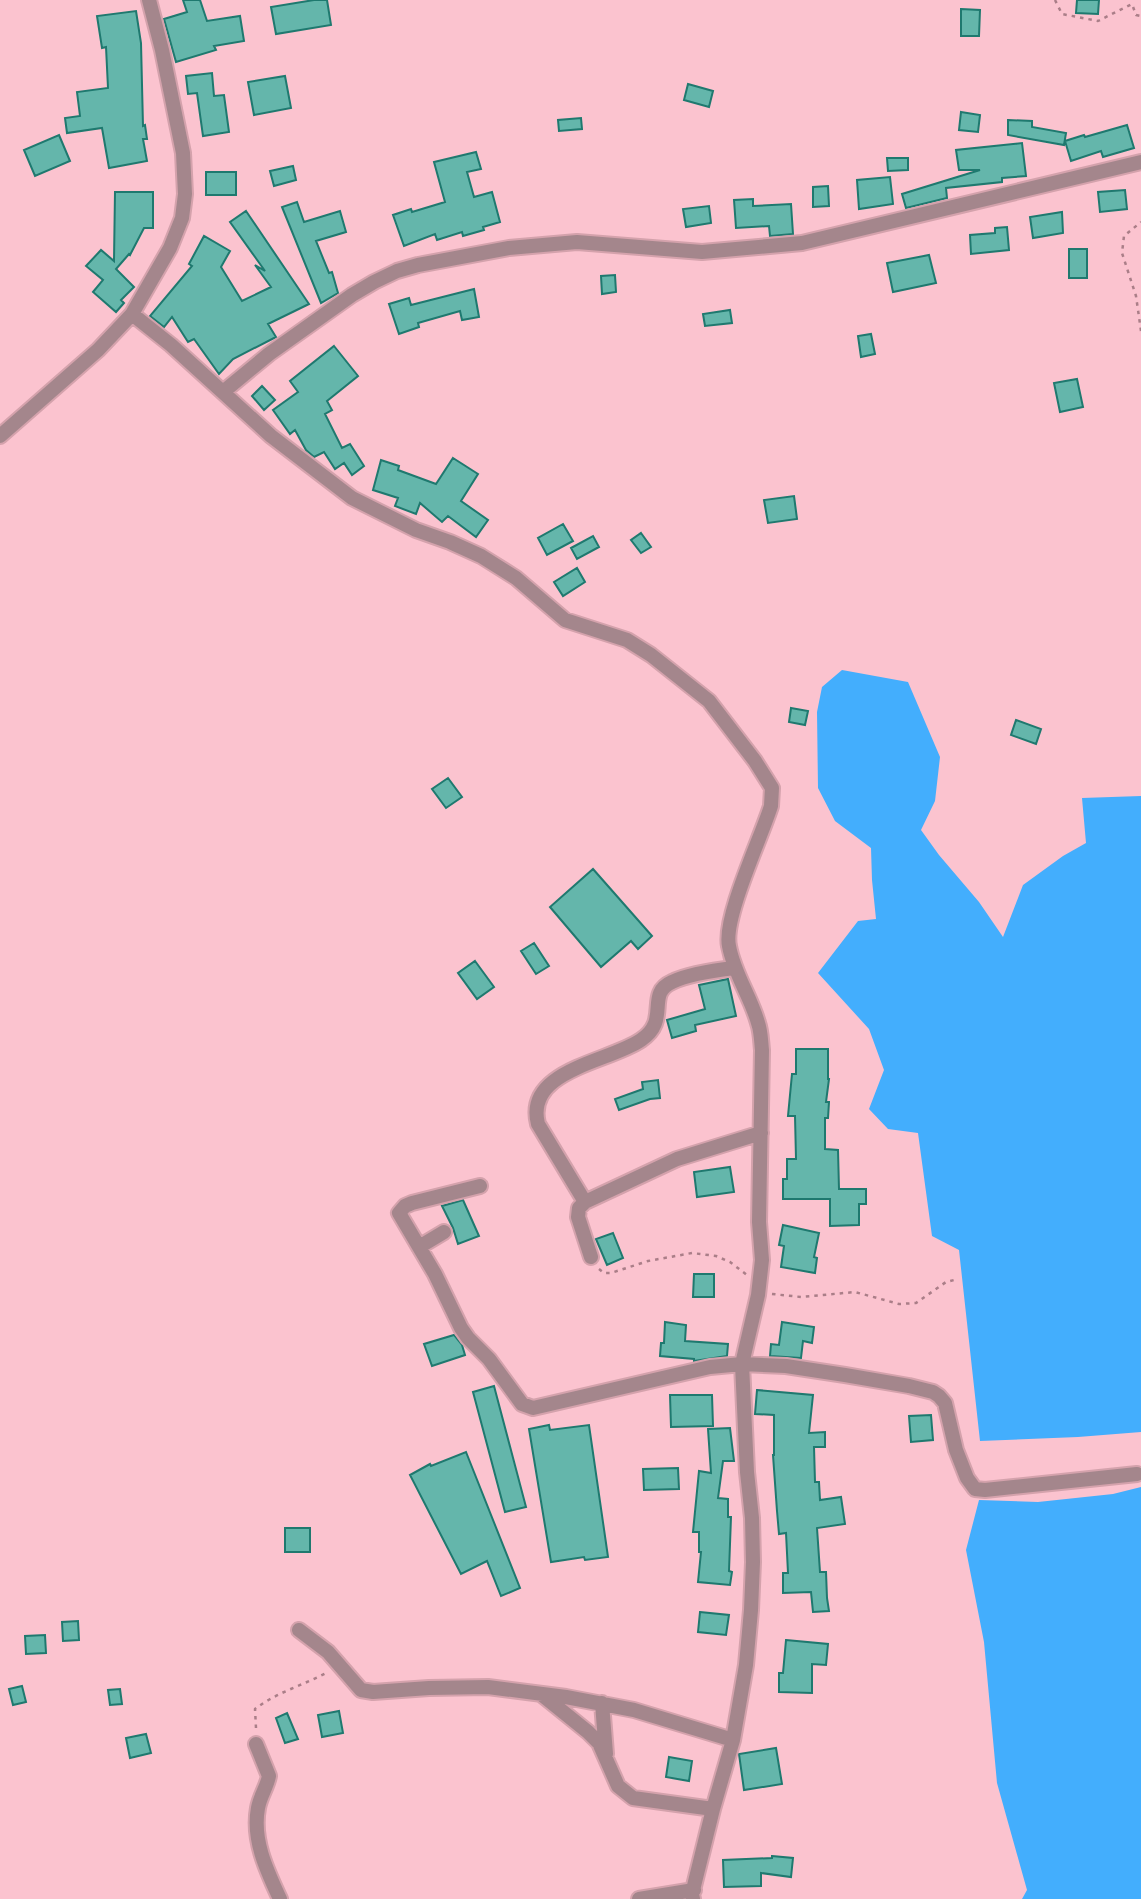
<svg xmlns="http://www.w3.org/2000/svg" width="1141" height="1899" viewBox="0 0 1141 1899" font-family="Literata,serif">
<rect width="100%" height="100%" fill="#fbc3cf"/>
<path fill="#43aefd" d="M 842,670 L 908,682 L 940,757 L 935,801 L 921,830 L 939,855 L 979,902 L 1003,937 L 1023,885 L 1063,856 L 1086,843 L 1082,798 L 1141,796 L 1141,1432 L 1078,1437 L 980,1441 L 959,1250 L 932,1236 L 918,1133 L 888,1129 L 869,1109 L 884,1070 L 869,1029 L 818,973 L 858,921 L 876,919 L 872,880 L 871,848 L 835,821 L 818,788 L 817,712 L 822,687 Z
M 1141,1487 L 1141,1899 L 1022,1899 L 1027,1890 L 997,1783 L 984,1642 L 966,1550 L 979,1500 L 1038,1502 L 1113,1494 Z"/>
<path fill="#64b6ab" stroke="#1f796f" stroke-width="2" d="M 183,0 L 200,0 L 207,21 L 240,16 L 244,41 L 214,46 L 216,50 L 176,62 L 164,19 L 187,12 Z
M 314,0 L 327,0 L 331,25 L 276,34 L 271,7 Z
M 1077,0 L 1099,0 L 1098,14 L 1076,13 Z
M 961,9 L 980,10 L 979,36 L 961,36 Z
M 136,11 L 141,43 L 143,126 L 145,125 L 147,139 L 143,139 L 147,161 L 109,168 L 102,128 L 67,133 L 65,118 L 80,116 L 77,92 L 108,88 L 106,47 L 102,48 L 97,16 Z
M 212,73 L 214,96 L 224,95 L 229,132 L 203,136 L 197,93 L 188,94 L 186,76 Z
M 285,76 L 291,108 L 254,115 L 248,82 Z
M 688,84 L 713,91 L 709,107 L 684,100 Z
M 961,112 L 980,115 L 978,132 L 959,130 Z
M 581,118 L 582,129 L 559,131 L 558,120 Z
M 1008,120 L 1032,121 L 1032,127 L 1066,133 L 1064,145 L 1008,135 Z
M 1127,125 L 1134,148 L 1103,157 L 1101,151 L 1071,161 L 1065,141 L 1084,135 L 1085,137 Z
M 59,135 L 70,161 L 35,176 L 24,150 Z
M 1022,143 L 1026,176 L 1002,178 L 1002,182 L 946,188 L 947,198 L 906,208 L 902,194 L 980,170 L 959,170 L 956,150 Z
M 476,152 L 481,169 L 467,172 L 474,197 L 492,192 L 500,222 L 483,227 L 484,230 L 463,236 L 462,232 L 437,240 L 435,234 L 404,246 L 393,215 L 411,209 L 412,212 L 445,202 L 434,162 Z
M 887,158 L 908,158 L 908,170 L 888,171 Z
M 293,166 L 296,180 L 274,186 L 270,171 Z
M 206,172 L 236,172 L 236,195 L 206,195 Z
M 890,177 L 893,204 L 859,209 L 857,180 Z
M 828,186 L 829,206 L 813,207 L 813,187 Z
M 1125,190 L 1127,209 L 1100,212 L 1098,192 Z
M 115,192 L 153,192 L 153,228 L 144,228 L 130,255 L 129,254 L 116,269 L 134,287 L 121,300 L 124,303 L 116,312 L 93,292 L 103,280 L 86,266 L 101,250 L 114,261 Z
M 753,199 L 753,206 L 791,204 L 793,234 L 770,236 L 769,226 L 736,228 L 734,200 Z
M 297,202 L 304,222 L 340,211 L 346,232 L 316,241 L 329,273 L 332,272 L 338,293 L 321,303 L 282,207 Z
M 709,206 L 711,223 L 686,227 L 683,209 Z
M 246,211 L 309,304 L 268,324 L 276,337 L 233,359 L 219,374 L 194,339 L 188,342 L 172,317 L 164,327 L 150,316 L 192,266 L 189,264 L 204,236 L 230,251 L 221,267 L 242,301 L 271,287 L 255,265 L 265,271 L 230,222 Z
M 1062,212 L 1063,233 L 1033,238 L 1030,217 Z
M 1007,227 L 1009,250 L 971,254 L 970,235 L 995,233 L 995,228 Z
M 1069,249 L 1087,249 L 1087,278 L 1069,278 Z
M 929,255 L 936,283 L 893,292 L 887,263 Z
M 615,275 L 616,292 L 602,294 L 601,276 Z
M 474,289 L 479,317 L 462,320 L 460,311 L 418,323 L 419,327 L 399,334 L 389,304 L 409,298 L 411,305 Z
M 730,310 L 732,323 L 705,326 L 703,314 Z
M 871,334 L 875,354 L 861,357 L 858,336 Z
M 334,346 L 358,376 L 327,401 L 332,410 L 325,414 L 342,448 L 350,444 L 364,466 L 352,475 L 344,463 L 335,469 L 324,452 L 314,457 L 306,450 L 295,430 L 290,434 L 273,410 L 298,392 L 290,381 Z
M 1077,379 L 1083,407 L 1060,412 L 1054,383 Z
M 262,386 L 275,400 L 264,410 L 252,396 Z
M 453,458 L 478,474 L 461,501 L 488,520 L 476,537 L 448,516 L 442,522 L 420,503 L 416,514 L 395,506 L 398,498 L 373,490 L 381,460 L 399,466 L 398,470 L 436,484 Z
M 794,496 L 797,519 L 768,523 L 764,500 Z
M 563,524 L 573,541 L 547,555 L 538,538 Z
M 641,533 L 651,547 L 641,553 L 631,540 Z
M 593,536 L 599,547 L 577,559 L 571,548 Z
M 577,568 L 585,582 L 563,596 L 554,582 Z
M 791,708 L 808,711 L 805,725 L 789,722 Z
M 1016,720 L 1041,729 L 1036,744 L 1011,735 Z
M 448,778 L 462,797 L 446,808 L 432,789 Z
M 593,869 L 652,936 L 638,949 L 631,941 L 601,967 L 550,907 Z
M 534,943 L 549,966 L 536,974 L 521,951 Z
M 475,961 L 494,987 L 477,999 L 458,973 Z
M 728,979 L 736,1016 L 695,1025 L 696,1031 L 672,1038 L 667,1020 L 705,1009 L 699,985 Z
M 796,1049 L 828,1049 L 828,1079 L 829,1079 L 826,1102 L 829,1102 L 828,1118 L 825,1118 L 825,1149 L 838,1150 L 839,1189 L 866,1189 L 866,1204 L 859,1204 L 859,1225 L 830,1226 L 830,1199 L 783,1199 L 783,1179 L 787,1179 L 787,1159 L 796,1159 L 795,1116 L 788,1116 L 792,1074 L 796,1074 Z
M 658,1080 L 660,1098 L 650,1099 L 619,1110 L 615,1099 L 643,1089 L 642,1082 Z
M 730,1167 L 734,1192 L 697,1197 L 694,1172 Z
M 463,1200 L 479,1236 L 458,1244 L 453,1228 L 442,1206 Z
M 783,1225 L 819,1233 L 814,1257 L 817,1258 L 815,1273 L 781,1267 L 784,1246 L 779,1245 Z
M 613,1233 L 623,1258 L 607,1265 L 596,1239 Z
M 694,1274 L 714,1274 L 714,1297 L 693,1297 Z
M 665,1322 L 686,1325 L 685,1341 L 728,1344 L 727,1356 L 694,1361 L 694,1359 L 660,1356 L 661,1343 L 664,1343 Z
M 782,1322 L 814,1327 L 812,1343 L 803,1341 L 801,1358 L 770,1356 L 771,1344 L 779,1345 Z
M 454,1335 L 462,1345 L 465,1355 L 432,1366 L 424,1344 Z
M 494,1386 L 526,1507 L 505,1512 L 473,1392 Z
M 757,1390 L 813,1395 L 809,1433 L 825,1432 L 825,1447 L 814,1447 L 815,1482 L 819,1482 L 820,1500 L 841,1497 L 845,1524 L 817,1528 L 820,1572 L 826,1572 L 827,1598 L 829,1611 L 813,1612 L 811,1592 L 783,1593 L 783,1573 L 788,1573 L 786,1533 L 779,1534 L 777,1511 L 773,1455 L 774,1455 L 774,1415 L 755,1414 Z
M 670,1395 L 712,1395 L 713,1426 L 671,1427 Z
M 931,1415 L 933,1440 L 911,1442 L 909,1416 Z
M 549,1425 L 550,1430 L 589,1425 L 608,1557 L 585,1560 L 584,1557 L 551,1562 L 529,1429 Z
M 730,1428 L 734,1461 L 723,1461 L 718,1498 L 728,1499 L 728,1517 L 731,1517 L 729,1571 L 732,1572 L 730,1585 L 698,1582 L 701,1552 L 699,1552 L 699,1532 L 693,1532 L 699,1471 L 711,1473 L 708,1429 Z
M 466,1452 L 520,1588 L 501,1596 L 487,1561 L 461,1574 L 410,1475 L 430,1464 L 431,1466 Z
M 678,1468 L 679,1489 L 644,1490 L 643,1469 Z
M 285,1528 L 310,1528 L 310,1552 L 285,1552 Z
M 700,1612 L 729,1615 L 726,1635 L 698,1632 Z
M 78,1621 L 79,1640 L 63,1641 L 62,1622 Z
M 45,1635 L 46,1653 L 26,1654 L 25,1636 Z
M 786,1640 L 828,1644 L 826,1665 L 812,1664 L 812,1693 L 779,1692 L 779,1673 L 783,1673 Z
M 22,1686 L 26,1702 L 13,1705 L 9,1689 Z
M 120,1689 L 122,1704 L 110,1705 L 108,1690 Z
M 339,1711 L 343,1733 L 322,1737 L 318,1715 Z
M 287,1713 L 298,1739 L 285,1743 L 276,1718 Z
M 146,1734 L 151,1753 L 130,1758 L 126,1738 Z
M 776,1748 L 782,1784 L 744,1790 L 739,1754 Z
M 669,1757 L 692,1761 L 689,1781 L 666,1777 Z
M 772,1856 L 793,1858 L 791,1877 L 761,1873 L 761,1886 L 724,1887 L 723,1860 L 772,1858 Z"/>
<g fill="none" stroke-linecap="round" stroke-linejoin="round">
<defs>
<path id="minor" d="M 132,314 L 171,345 L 271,436 L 352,498 L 416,530 L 450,542 L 481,556 L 516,578 L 565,620 L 627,640 L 651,655 L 709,701 L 755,761 L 772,788 L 771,806 C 761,838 723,918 729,946 C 734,974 751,997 758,1023 C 761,1031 761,1041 762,1050 L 759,1222 L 762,1260 L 758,1295 L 742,1364 L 747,1472 L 752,1518 L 753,1562 L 751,1610 L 746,1665 L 733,1740 L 713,1809 L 692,1894 L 693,1899
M 223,392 L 269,354 L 352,295 L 374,282 L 397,271 L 418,265 L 509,248 L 577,242 L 702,252 L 802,243 L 1141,162
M 0,436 L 98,350 L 132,314 L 170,248 L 182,218 L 185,194 L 183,153 L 162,50 L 149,0
M 480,1186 L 412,1203 L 405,1206 L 399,1213 L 435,1274 L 461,1328 L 468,1338 L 489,1359 L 522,1404 L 533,1408 L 710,1367 L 742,1364 L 786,1366 L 845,1375 L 909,1386 L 933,1392 L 939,1396 L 945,1403 L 956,1450 L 967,1478 L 975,1489 L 985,1490 L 1137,1474
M 585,1202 L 538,1124 C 524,1070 609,1062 641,1040 C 671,1020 645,994 672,982 C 688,974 717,970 735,968
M 419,1247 L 444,1232
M 591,1257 L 578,1217 L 579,1208 L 585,1202 L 677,1159 L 761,1133
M 299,1630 L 328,1652 L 361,1690 L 373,1692 L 429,1688 L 488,1687 L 566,1697 L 634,1710 L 733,1740
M 541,1694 L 588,1732 L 599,1743 L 618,1786 L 633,1798 L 713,1809
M 602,1703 L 606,1754
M 256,1744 L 269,1776 C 267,1787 260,1796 258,1808 C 252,1840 267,1871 280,1899
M 639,1899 L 694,1890"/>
</defs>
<use href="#minor" stroke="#d4a2ac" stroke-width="18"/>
<path stroke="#aa7e88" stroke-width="2.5" stroke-dasharray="3.5 5" stroke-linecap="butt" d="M 1055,0 L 1062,14 L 1098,21 L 1132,4 L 1136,15 L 1141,16
M 1141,331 L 1136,296 L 1122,253 L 1124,236 L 1141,222
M 599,1269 L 604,1273 L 611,1273 L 648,1261 L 692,1253 L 716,1256 L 730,1262 L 747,1275
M 772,1294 L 801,1297 L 855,1292 L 899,1304 L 916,1303 L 946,1282 L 958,1279
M 256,1728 L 255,1709 C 277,1692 304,1685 328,1672"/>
<use href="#minor" stroke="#a4868c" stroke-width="14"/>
</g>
</svg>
